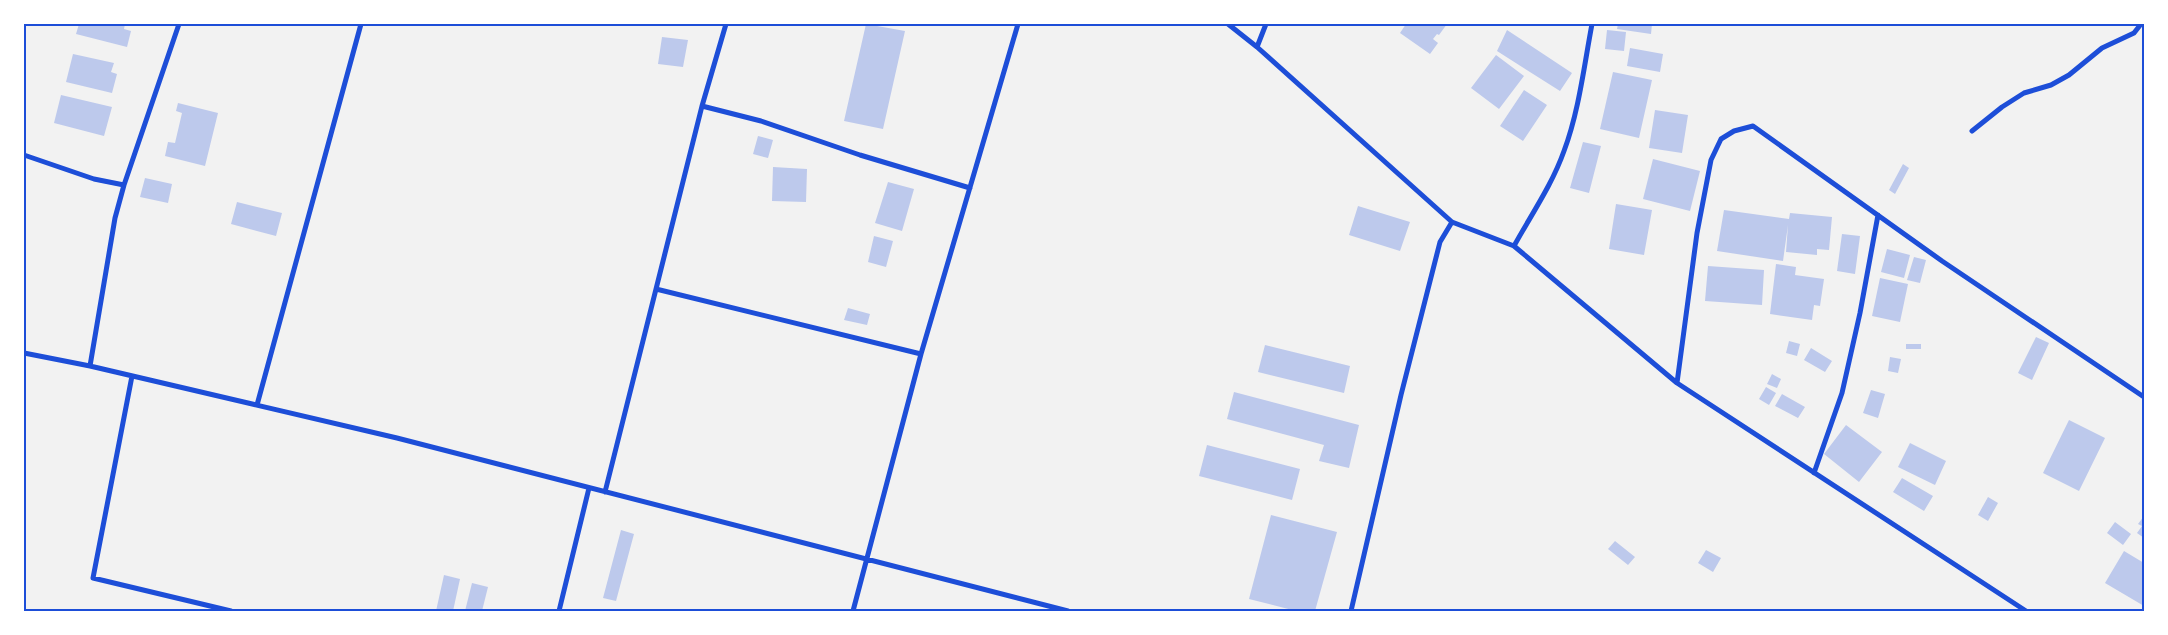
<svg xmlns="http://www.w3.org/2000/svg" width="2168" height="635" viewBox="0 0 2168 635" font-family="'Exo 2',sans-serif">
<rect width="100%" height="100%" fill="#f2f2f2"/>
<path fill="#bdc9ec" d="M 79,24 L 125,24 L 124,29 L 131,31 L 127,47 L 76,34 Z
M 866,24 L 905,31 L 883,129 L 844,121 Z
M 1406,24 L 1447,24 L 1439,35 L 1437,34 L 1433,39 L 1438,43 L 1430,54 L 1400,33 Z
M 1618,24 L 1652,24 L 1651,34 L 1617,29 Z
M 1507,30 L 1572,73 L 1560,91 L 1497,51 Z
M 1607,30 L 1626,32 L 1624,51 L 1605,49 Z
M 662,37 L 688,40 L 683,67 L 658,64 Z
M 1630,48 L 1663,54 L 1660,72 L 1627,66 Z
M 73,54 L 114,63 L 111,72 L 117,74 L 112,93 L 66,82 Z
M 1496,55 L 1524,76 L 1499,109 L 1471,88 Z
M 1613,72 L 1652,80 L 1639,138 L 1600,129 Z
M 1524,90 L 1547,105 L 1523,141 L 1500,126 Z
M 61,95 L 112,107 L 104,136 L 54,123 Z
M 178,103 L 218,113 L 205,166 L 165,156 L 168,142 L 175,143 L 182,113 L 176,111 Z
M 1655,110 L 1688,115 L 1682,153 L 1649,148 Z
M 758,136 L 773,140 L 768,158 L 753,154 Z
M 1583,142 L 1601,146 L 1589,193 L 1570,188 Z
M 1653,159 L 1700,171 L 1690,211 L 1643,199 Z
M 1903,164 L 1909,168 L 1895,194 L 1889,190 Z
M 773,167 L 807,169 L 806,202 L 772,201 Z
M 145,178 L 172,184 L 168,203 L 140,197 Z
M 888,182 L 914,189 L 902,231 L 875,223 Z
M 237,202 L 282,213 L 276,236 L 231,224 Z
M 1616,204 L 1652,210 L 1644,255 L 1609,249 Z
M 1358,206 L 1410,222 L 1400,251 L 1349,235 Z
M 1724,210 L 1789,219 L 1790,213 L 1832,217 L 1829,250 L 1817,249 L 1817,255 L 1786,252 L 1788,225 L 1783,261 L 1717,251 Z
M 1842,234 L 1860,236 L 1855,274 L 1837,271 Z
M 874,236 L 893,241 L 886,267 L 868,262 Z
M 1887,249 L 1910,255 L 1904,278 L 1881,272 Z
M 1914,257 L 1926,260 L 1920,283 L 1907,280 Z
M 1776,264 L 1796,267 L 1795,275 L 1824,279 L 1820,306 L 1814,305 L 1812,320 L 1770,314 Z
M 1708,266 L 1764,270 L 1762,305 L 1705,301 Z
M 1880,278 L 1908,284 L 1900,322 L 1872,316 Z
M 848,308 L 870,314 L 867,325 L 844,320 Z
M 2036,337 L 2049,343 L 2032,380 L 2018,373 Z
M 1789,341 L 1800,344 L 1797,356 L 1786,353 Z
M 1906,344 L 1921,344 L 1921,349 L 1906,349 Z
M 1265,345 L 1350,366 L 1344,393 L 1258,372 Z
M 1811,348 L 1832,361 L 1825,372 L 1804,360 Z
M 1890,357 L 1901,359 L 1898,373 L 1888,371 Z
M 1772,374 L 1781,379 L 1777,388 L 1767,384 Z
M 1766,387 L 1776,393 L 1769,405 L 1759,399 Z
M 1871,390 L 1885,394 L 1878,418 L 1863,413 Z
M 1234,392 L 1359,425 L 1349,468 L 1319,461 L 1324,445 L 1227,419 Z
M 1782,394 L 1805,407 L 1798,418 L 1775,406 Z
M 2069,420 L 2105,438 L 2079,491 L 2043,473 Z
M 1846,425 L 1882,452 L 1859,482 L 1824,454 Z
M 1910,443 L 1946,461 L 1935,485 L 1898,467 Z
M 1207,445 L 1300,469 L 1292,500 L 1199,476 Z
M 1902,478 L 1933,496 L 1924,511 L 1893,492 Z
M 1988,497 L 1998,503 L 1988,521 L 1978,515 Z
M 2144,510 L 2144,538 L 2137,533 L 2142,526 L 2138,524 L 2144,516 L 2142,514 Z
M 1271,515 L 1337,532 L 1315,611 L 1296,611 L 1249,599 Z
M 2115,522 L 2131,534 L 2123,545 L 2107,533 Z
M 621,530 L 634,534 L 616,601 L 603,598 Z
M 1615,541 L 1635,557 L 1628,565 L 1608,549 Z
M 1706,550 L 1721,558 L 1713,572 L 1698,563 Z
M 2124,551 L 2144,563 L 2144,606 L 2105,583 Z
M 444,575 L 460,579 L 453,611 L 436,611 Z
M 472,583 L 488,587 L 482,611 L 465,611 Z"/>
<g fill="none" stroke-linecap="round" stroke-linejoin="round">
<path stroke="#1d4ed8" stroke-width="5" d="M 1228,24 L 1257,47 L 1452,222 L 1514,246 L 1677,383 L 2026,611
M 1257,47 L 1266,24
M 702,106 L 761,121 L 860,155 L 970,188
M 1972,131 L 2002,107 L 2024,93 L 2051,85 L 2069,75 L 2102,48 L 2134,33 L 2141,24
M 24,155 L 94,179 L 124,185
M 1514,246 C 1531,215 1552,185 1564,151 C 1579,111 1584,66 1592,24
M 656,289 L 921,354
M 24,353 L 90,366 L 397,438 L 1068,611
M 90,366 L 115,218 L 124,185 L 179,24
M 132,376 L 93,578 L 231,611
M 1677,383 L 1697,233 L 1711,160 L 1721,139 L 1734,131 L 1753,126 L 1942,261 L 2144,397
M 257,405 L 361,24
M 1814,473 L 1842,393 L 1860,313 L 1878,215
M 605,492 L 702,106 L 726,24
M 559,611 L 589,488
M 853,611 L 921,354 L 1018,24
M 1351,611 L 1401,395 L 1440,242 L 1452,222"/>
</g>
<rect width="2168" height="635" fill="none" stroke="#ffffff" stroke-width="50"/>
<rect x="25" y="25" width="2118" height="585" fill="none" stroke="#1d4ed8" stroke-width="2"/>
</svg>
